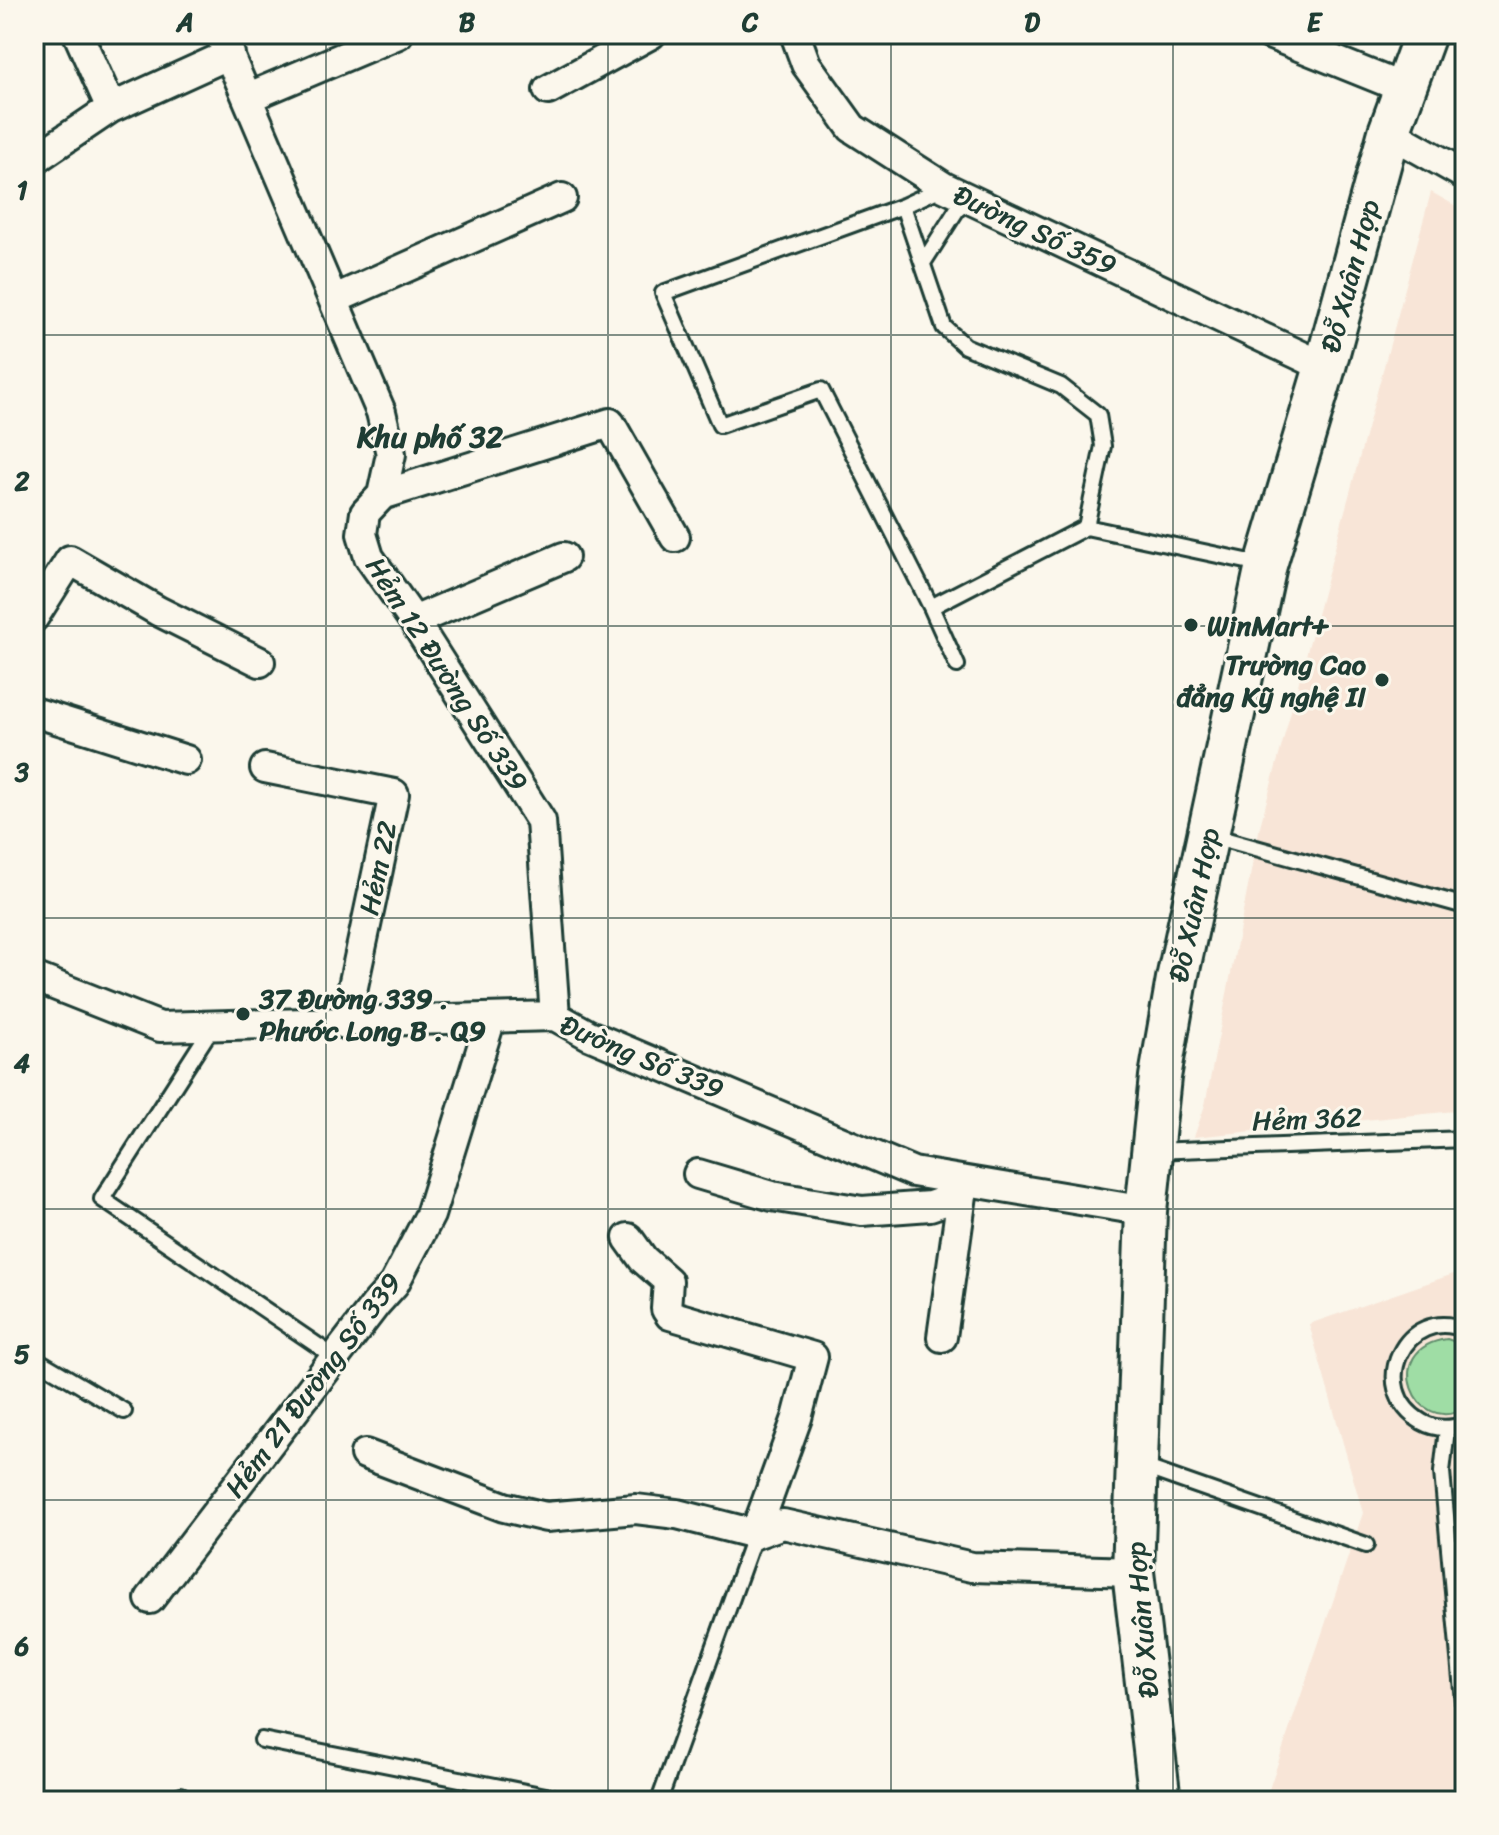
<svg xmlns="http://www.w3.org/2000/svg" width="1499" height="1835" viewBox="0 0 1499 1835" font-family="Sriracha,sans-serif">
<rect width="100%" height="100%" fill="#fbf7ec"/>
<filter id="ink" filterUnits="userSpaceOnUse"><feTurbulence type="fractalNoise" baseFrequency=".0125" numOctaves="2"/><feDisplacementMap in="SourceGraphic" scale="16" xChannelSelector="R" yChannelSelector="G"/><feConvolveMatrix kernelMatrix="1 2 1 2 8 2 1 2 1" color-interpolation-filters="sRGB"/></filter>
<g filter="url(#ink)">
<path fill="#f8e5d7" d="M 1431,192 L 1465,211 L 1465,1110 L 1194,1137 L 1205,1105 L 1260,826 Z
M 1465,1270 L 1465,1801 L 1265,1801 L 1363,1513 L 1309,1324 Z"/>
<path fill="#9fdda5" stroke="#5f8d6c" stroke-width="2" d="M 1447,1339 L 1465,1345 L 1465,1408 C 1415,1438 1378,1348 1447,1339 Z"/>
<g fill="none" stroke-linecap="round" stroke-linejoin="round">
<defs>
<path id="lane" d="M 944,187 L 903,206 L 944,327 L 965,346 L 1061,386 L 1098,415 L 1103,446 L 1086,527
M 903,206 L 663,293 L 720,425 L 821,390 L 931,607 L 957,665
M 923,263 L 965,197
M 931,607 L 1086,527 L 1265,565
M 1209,835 L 1465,906
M 212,1027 L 102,1199 L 336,1358
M 1154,1151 L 1465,1139
M 1465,1330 C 1406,1304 1365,1389 1422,1422 C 1436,1430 1451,1429 1465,1424
M 34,1358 L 124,1411
M 1447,1429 L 1442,1472 L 1465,1723
M 1141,1466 L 1366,1545
M 262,1740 L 571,1801
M 181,1795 L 182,1801
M 659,1801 L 755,1534"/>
<path id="street" d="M 78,34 L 111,108
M 220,34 L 381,412 L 391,454 L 382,495 L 365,513 L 362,534 L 369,557 L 414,621 L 541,821 L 555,1016
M 795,34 L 806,64 L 852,128 L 944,187 L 1325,367
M 1269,34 L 1403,88
M 548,90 L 651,34
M 249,97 L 398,34
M 1389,132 L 1465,175
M 34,160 L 111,108 L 230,54
M 335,299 L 562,198
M 382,495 L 610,423 L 675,537
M 34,617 L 70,560 L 158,611 L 260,662
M 414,621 L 564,557
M 34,712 L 186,760
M 265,768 L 394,794 L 345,1024
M 34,977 L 160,1027 L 555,1016 L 589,1035 L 913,1172 L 1146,1211
M 698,1174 L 772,1196 L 862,1211 L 930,1206 L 962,1195
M 628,1238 L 643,1259 L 668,1281 L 666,1309 L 670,1315 L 813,1357 L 797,1418 L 755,1534
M 942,1337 L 964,1181
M 365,1454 L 504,1507 L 546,1517 L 636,1509 L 677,1514 L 755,1534
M 755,1534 L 783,1524 L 972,1567 L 1133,1572
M 150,1599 L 376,1304 L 394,1284 L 430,1215 L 491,1018"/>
<path id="secondary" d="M 1160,1801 L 1133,1572 L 1146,1211 L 1160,1077 L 1177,979 L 1266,565 L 1325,367 L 1389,132 L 1425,34"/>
</defs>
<use href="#lane" stroke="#1f3d34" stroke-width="20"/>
<use href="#street" stroke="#1f3d34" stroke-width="34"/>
<use href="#secondary" stroke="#1f3d34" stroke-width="46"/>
<use href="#lane" stroke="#fbf7ec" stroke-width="14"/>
<use href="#street" stroke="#fbf7ec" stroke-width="28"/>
<use href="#secondary" stroke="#fbf7ec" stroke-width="40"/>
</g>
</g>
<path fill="none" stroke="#1f3d34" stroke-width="2" stroke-opacity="0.55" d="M 326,34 L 326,1801M 608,34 L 608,1801M 891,34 L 891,1801M 1173,34 L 1173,1801M 34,335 L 1465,335M 34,626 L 1465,626M 34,918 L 1465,918M 34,1209 L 1465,1209M 34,1500 L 1465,1500"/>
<g fill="#1f3d34" stroke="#fbf7ec" stroke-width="3">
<circle cx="1191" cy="625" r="8"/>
<circle cx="1382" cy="680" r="8"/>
<circle cx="243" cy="1014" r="8"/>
</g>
<g text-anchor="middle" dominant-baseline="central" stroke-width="6" stroke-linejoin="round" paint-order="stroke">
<g font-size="28" fill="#1f3d34" stroke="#fbf7ec">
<text transform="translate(1035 230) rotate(25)">Đường Số 359</text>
<text transform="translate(1350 276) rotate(-75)">Đỗ Xuân Hợp</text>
<text transform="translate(447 674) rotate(57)">Hẻm 12 Đường Số 339</text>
<text transform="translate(378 868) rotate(-78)">Hẻm 22</text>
<text transform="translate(1194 905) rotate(-78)">Đỗ Xuân Hợp</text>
<text transform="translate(642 1057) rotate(23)">Đường Số 339</text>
<text transform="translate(1307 1119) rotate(-2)">Hẻm 362</text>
<text transform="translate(313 1385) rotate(-53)">Hẻm 21 Đường Số 339</text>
<text transform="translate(1142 1620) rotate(-95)">Đỗ Xuân Hợp</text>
</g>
<g font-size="28" font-weight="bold" fill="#1f3d34" stroke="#fbf7ec" text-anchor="start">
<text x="1207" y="625">WinMart+</text>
<text x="1366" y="664" text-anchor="end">Trường Cao<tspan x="1366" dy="32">đẳng Kỹ nghệ II</tspan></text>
<text x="259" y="998">37 Đường 339 .<tspan x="259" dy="32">Phước Long B . Q9</tspan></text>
</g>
<g font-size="30" font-weight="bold" fill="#1f3d34" stroke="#fbf7ec">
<text x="430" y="437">Khu phố 32</text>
</g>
</g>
<rect width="1499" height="1835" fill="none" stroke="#fbf7ec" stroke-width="88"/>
<rect x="44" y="44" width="1411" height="1747" fill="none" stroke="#1f3d34" stroke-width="3"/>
<g font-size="26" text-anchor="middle" font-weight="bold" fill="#1f3d34">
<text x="185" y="31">A</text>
<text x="467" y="31">B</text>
<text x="750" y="31">C</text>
<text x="1032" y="31">D</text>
<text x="1314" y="31">E</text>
<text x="22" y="199">1</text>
<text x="22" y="490">2</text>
<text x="22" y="781">3</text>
<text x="22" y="1072">4</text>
<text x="22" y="1363">5</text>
<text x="22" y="1655">6</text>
</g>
</svg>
